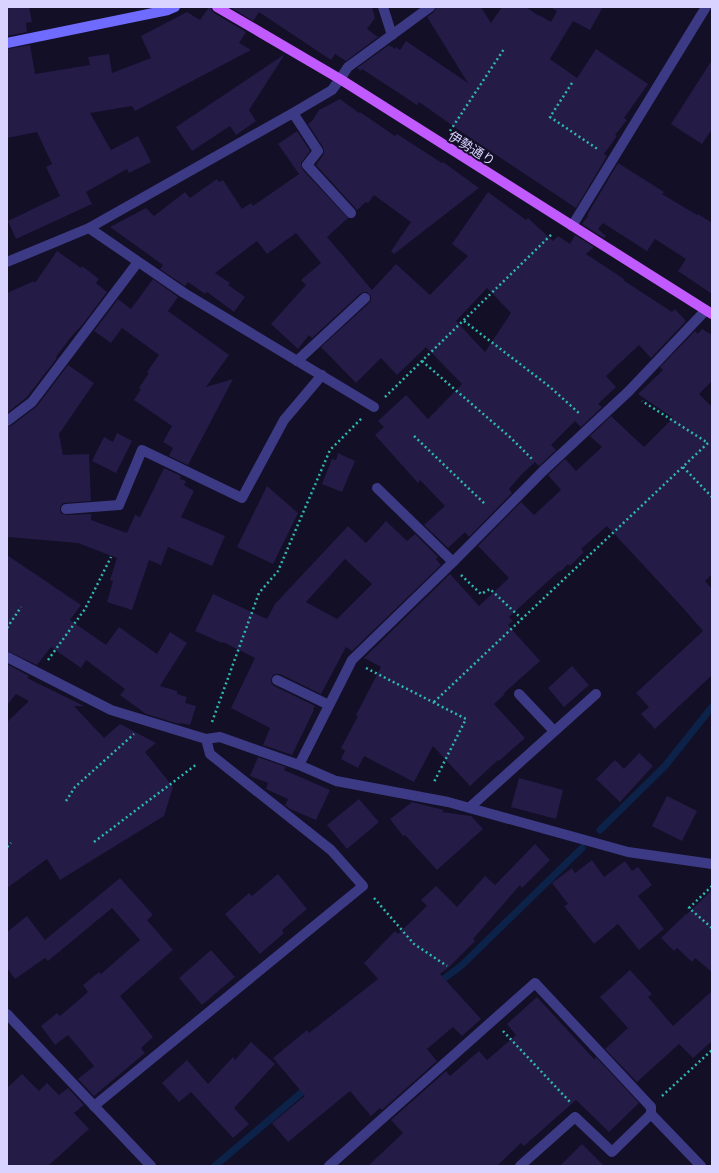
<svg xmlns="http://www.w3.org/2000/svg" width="719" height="1173" viewBox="0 0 719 1173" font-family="Cabin,'Noto Sans JP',sans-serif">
<rect width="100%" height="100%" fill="#130f26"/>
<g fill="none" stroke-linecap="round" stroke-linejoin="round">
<path stroke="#0c2248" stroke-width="7" d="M 600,830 L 665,766 L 712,707
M 437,984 L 462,965 L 582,848
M 215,1166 L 308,1087"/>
</g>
<path fill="#241b47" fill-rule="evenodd" d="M 7,7 L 29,7 L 32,22 L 26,23 L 27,32 L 7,36 Z
M 209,7 L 211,7 L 211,10 L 214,13 L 246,32 L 239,43 L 251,50 L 135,111 L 132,106 L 90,113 L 111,150 L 138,136 L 151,162 L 129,173 L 127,169 L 86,192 L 92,204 L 16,239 L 8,221 L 60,196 L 46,167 L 52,164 L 37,132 L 7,138 L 7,49 L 30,45 L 35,74 L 90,65 L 88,57 L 109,54 L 112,73 L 151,58 L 141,36 L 187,12 L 200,20 Z
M 230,7 L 372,7 L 375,18 L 367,29 L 378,37 L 346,61 L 335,54 L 331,60 L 259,12 L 253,21 Z
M 436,7 L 481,7 L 491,23 L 502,7 L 526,7 L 539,16 L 539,15 L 551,22 L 557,11 L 550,7 L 603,7 L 590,30 L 573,21 L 550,59 L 577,78 L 596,49 L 648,84 L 624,118 L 627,120 L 615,135 L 617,136 L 604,154 L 607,156 L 576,208 L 463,133 L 419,102 L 417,105 L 362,69 L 361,71 L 357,68 L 389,45 L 395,49 L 396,47 L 400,50 L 406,41 L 468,83 L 427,17 L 434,12 Z
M 285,54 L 249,110 L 256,121 L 236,135 L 230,126 L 192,151 L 176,127 Z
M 712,60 L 712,129 L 702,144 L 671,124 Z
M 340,99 L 359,113 L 360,112 L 395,136 L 397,134 L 442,163 L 443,162 L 479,188 L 394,254 L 391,251 L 411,222 L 374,195 L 368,203 L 366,202 L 357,210 L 316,165 L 323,155 L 324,151 L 323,147 L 308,124 L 312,121 L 319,110 Z
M 297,131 L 310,151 L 301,163 L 302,169 L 348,218 L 327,237 L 372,290 L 396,264 L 430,295 L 468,256 L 452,244 L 488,192 L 526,220 L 528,218 L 553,241 L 558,236 L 570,244 L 575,235 L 594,247 L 586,254 L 624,279 L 623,280 L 672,312 L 675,309 L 686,321 L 651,358 L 639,345 L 606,376 L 616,387 L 598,404 L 602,407 L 581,427 L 575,421 L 551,445 L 556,450 L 539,466 L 535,462 L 522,474 L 509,489 L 512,493 L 469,537 L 465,532 L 448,548 L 424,525 L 445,506 L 420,480 L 418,483 L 375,435 L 384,427 L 378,421 L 406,395 L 428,419 L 462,384 L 426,347 L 397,375 L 381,358 L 356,383 L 321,347 L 370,302 L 371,300 L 371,296 L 367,292 L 364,292 L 361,293 L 312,338 L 309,335 L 298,349 L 271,324 L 306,285 L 301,280 L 321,263 L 296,233 L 267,254 L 257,241 L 215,273 L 230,283 L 228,285 L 245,297 L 234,312 L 207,292 L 205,294 L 188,282 L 185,286 L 160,269 L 163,265 L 110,227 L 146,208 L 154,216 L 185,192 L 190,198 L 217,179 L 219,182 L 223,180 L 242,209 L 251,203 L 253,206 L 299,174 L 278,144 ZM 487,288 L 511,313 L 485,352 L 456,321 Z
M 618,163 L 664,192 L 662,194 L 697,215 L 698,214 L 712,223 L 712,294 L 678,271 L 686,259 L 655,239 L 647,251 L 639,246 L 603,223 L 598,229 L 606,236 L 604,238 L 582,224 L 588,216 L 587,215 Z
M 57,251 L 81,268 L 82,266 L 99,279 L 96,283 L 107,292 L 83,324 L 71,337 L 56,357 L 57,358 L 27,397 L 7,413 L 7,293 L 34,281 L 35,283 Z
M 153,279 L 178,297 L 168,311 L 229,355 L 206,387 L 233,379 L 188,465 L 169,456 L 173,448 L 163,442 L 172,426 L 134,400 L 141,389 L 139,388 L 149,373 L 147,372 L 159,355 L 122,328 L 111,343 L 94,331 L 118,299 L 131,309 Z
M 702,329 L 712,335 L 712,381 L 699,394 L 712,407 L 712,574 L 705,581 L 712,589 L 712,675 L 655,729 L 641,714 L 649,707 L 636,693 L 703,631 L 684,609 L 607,526 L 581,549 L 584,552 L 570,566 L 568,564 L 560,572 L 559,571 L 509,617 L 513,621 L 508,625 L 540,661 L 504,693 L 505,694 L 494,704 L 525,738 L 499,761 L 498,760 L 470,786 L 433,746 L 414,782 L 364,756 L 358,768 L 341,759 L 345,751 L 341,748 L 358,716 L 356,715 L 381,667 L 364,658 L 450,574 L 479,606 L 509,578 L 478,546 L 521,502 L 534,515 L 561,490 L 548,475 L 565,459 L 576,471 L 602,447 L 590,436 L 611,416 L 644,447 L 673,418 L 638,394 L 663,370 L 660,367 L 695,331 L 698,334 Z
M 68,365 L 94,383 L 59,434 L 63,455 L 89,454 L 91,501 L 63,503 L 60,507 L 60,510 L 61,513 L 66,515 L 91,514 L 91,520 L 127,533 L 135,515 L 140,517 L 164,468 L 181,476 L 180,479 L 186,481 L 184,485 L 194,491 L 181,517 L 225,536 L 212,566 L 168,547 L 161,565 L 149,560 L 132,610 L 107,602 L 113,581 L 110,580 L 117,558 L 78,543 L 7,537 L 7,427 L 11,426 L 37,406 Z
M 117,433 L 132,441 L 116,473 L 92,461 L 104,437 L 113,442 Z
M 338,453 L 355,461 L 342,492 L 322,484 L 332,459 L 336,460 Z
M 267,486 L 298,513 L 273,564 L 237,547 Z
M 386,521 L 407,541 L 415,534 L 438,557 L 436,559 L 441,565 L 352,651 L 346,647 L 321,694 L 280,674 L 276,674 L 273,675 L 271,680 L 271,683 L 274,686 L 315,706 L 313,709 L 314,710 L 292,755 L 263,745 L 270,728 L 231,708 L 255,658 L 223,642 L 222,643 L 195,631 L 213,594 L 267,619 L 275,604 L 348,526 L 366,543 ZM 345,559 L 372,584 L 337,619 L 306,602 Z
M 7,555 L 81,605 L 70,620 L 106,645 L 119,627 L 157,654 L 170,632 L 187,643 L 160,686 L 177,691 L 177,694 L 187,697 L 185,703 L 196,706 L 190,725 L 180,723 L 179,724 L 146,714 L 120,695 L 125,689 L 86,660 L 81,668 L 51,647 L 37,665 L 7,651 Z
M 7,664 L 29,676 L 27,678 L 84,706 L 74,706 L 104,738 L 120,724 L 156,743 L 145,752 L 173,787 L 164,816 L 60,880 L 47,859 L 7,888 L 7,722 L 29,701 L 16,694 L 7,705 Z
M 572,666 L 589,685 L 564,707 L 548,688 Z
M 639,753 L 653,766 L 620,802 L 596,779 L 615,760 L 624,769 Z
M 258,757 L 286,767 L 284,770 L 330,790 L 316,820 L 290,809 L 285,805 L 288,799 L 266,789 L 268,783 L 250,776 Z
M 519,778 L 563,790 L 556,819 L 511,807 Z
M 667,796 L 697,811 L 682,841 L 652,826 Z
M 359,799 L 379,822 L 347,849 L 327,825 Z
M 412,802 L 444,810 L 442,812 L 471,816 L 483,829 L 437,870 L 405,835 L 403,836 L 390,819 Z
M 535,844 L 550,860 L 522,888 L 520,885 L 473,939 L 475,941 L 449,967 L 440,974 L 481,1019 L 462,1036 L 453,1027 L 427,1049 L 437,1061 L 382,1110 L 380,1108 L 371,1116 L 350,1091 L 288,1142 L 272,1123 L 305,1096 L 273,1058 L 307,1030 L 309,1033 L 378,979 L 364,963 L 395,931 L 398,934 L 427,906 L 421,900 L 436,886 L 457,907 L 485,876 L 495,885 Z
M 592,860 L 604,877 L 625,861 L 632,871 L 638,867 L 652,885 L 638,896 L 664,929 L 639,950 L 618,924 L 594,944 L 564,906 L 568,904 L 552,883 L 572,868 L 575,873 Z
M 278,874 L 307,909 L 282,930 L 284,933 L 260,954 L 225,914 L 249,893 L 252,896 Z
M 120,878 L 153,915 L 147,920 L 173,950 L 120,996 L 153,1037 L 141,1048 L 145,1053 L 94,1096 L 78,1079 L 94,1066 L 68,1035 L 55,1045 L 41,1026 L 57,1013 L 60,1016 L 88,992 L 83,985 L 99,972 L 101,974 L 140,940 L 112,908 L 48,961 L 45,958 L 15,979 L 7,968 L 7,932 L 27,916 L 45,940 Z
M 712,890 L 712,972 L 695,958 L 692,962 L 677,948 L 674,951 L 661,938 L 686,914 L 686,915 Z
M 211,950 L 235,977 L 202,1005 L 179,978 Z
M 630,970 L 652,994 L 648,997 L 673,1026 L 712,991 L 712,1041 L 693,1058 L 679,1044 L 637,1082 L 605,1049 L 628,1028 L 600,997 Z
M 537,997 L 594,1059 L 596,1057 L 639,1103 L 609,1132 L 576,1100 L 524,1146 L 521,1143 L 497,1166 L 368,1166 L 403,1133 L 391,1120 L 446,1071 L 450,1076 L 479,1051 L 487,1060 L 516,1035 L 507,1024 Z
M 251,1042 L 275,1064 L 234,1108 L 249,1124 L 233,1138 L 191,1092 L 179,1102 L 162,1083 L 187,1060 L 208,1084 L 233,1057 L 235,1060 Z
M 22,1074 L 39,1091 L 47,1083 L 59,1095 L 68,1088 L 84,1105 L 74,1113 L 89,1129 L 48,1166 L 7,1166 L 7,1088 Z
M 582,1144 L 604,1166 L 560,1166 Z"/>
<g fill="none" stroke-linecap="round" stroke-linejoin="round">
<path stroke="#2fb8b0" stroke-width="2.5" stroke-dasharray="2 3" stroke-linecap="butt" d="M 572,83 L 550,117 L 599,150
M 450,131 L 504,49
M 464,321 L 550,387 L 580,414
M 422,361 L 511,438 L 532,459
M 385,397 L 553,233
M 414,436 L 486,505
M 683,467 L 712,497
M 461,575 L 481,594 L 490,589 L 522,619
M 7,628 L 21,607
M 48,660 L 85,609 L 111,557
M 366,668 L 466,719 L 434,782
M 434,702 L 708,443 L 642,401
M 212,722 L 259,593 L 278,571 L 330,450 L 362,418
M 66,801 L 75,787 L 134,734
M 94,842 L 197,764
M 7,847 L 11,843
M 712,886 L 689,908 L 712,928
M 374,898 L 414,944 L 447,966
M 503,1031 L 570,1102
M 662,1096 L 712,1050"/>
<path stroke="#3d3a85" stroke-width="10" d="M 383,7 L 392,35
M 293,113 L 318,151 L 307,165 L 351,213
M 89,228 L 184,293 L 374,407
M 7,262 L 89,228 L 293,113 L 332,90 L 340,79
M 297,361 L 365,298
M 7,421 L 32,402 L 138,262
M 377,488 L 453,562
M 66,509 L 119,505
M 7,657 L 111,710 L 206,739 L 210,754 L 331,850 L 363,886 L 94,1106
M 329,1166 L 535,983 L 651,1107 L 651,1114"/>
<path stroke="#3d3a85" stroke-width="10" d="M 340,79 L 348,67 L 430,7
M 572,226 L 706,7
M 119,505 L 142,450 L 242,498 L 284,420 L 322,375
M 277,680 L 329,705
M 519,694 L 554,731
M 206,739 L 220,737 L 299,765 L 336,781 L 448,802 L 628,852 L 712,864
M 299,765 L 352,660 L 453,562 L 544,470 L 628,392 L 706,310
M 469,808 L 596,694
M 520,1166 L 575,1117 L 612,1152 L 651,1114 L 701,1166"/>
<path stroke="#3d3a85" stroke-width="10" d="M 7,1014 L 151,1166"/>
<path stroke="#6f6bff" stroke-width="10" d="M 7,43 L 168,10 L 175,7"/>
<path stroke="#c25bff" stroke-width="10" d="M 217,7 L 340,79 L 712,314"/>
</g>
<g text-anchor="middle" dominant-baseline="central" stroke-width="4" stroke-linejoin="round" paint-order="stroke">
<g font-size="13" fill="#d9d4ff" stroke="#130f26">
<text transform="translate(472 148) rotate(32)">伊勢通り</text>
</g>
</g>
<rect width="719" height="1173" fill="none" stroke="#d9d4ff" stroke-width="16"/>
</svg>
